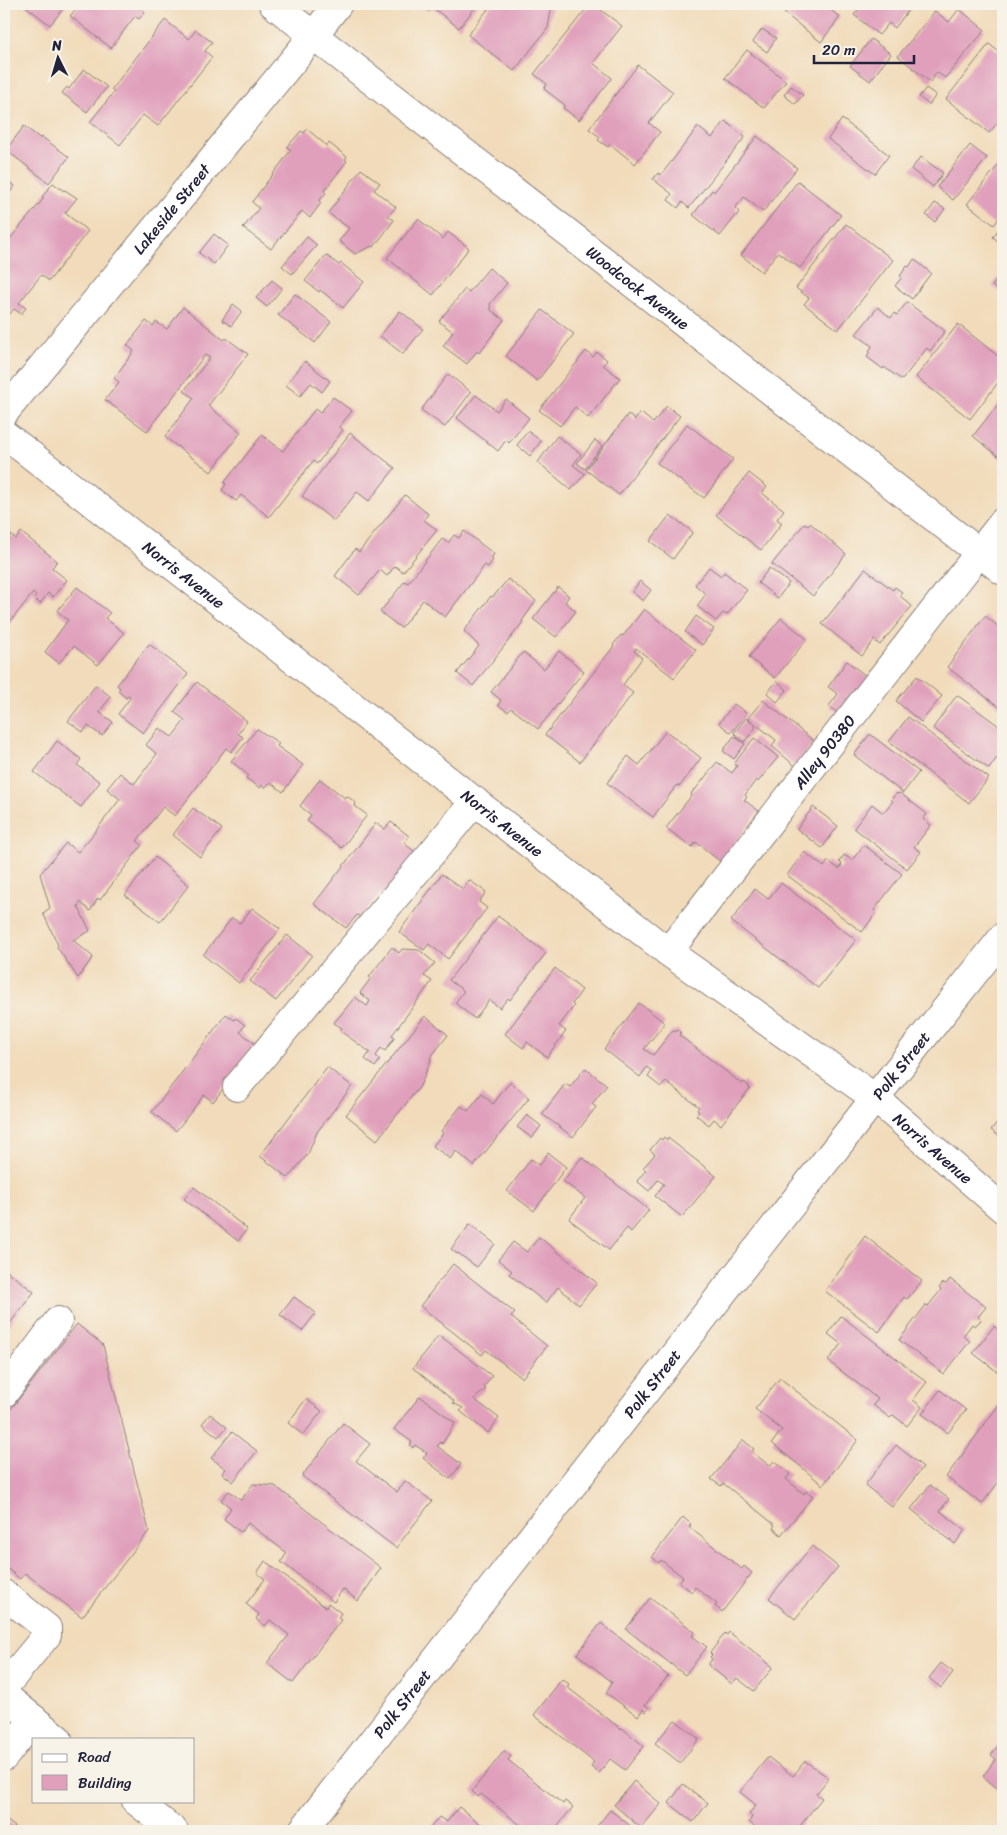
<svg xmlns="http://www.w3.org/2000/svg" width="1007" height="1835" viewBox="0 0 1007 1835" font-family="Sriracha,sans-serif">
<rect width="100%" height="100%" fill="#f7f3e8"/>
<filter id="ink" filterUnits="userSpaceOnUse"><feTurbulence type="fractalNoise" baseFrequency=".02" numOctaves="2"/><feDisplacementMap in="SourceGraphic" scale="10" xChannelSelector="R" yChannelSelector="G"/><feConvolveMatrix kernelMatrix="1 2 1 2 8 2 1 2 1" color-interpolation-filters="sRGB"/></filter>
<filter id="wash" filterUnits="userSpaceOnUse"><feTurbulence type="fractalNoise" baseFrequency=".0096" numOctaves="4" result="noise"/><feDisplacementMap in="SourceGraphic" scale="20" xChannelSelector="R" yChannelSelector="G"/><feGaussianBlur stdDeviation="1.12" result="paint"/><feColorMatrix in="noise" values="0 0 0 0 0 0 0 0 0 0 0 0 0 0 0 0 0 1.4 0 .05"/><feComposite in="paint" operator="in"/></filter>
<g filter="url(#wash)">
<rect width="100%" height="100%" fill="#f1dbba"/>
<g id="blocks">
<path fill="#e0a0bc" d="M 23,4 L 67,4 L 50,25 Z
M 80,4 L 146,4 L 142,10 L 145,12 L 139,19 L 135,16 L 111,48 L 70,16 Z
M 421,4 L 478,4 L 459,28 L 432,7 L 429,11 L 420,5 Z
M 492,4 L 552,4 L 548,28 L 514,71 L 468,35 Z
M 590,4 L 593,4 L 622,26 L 593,63 L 612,78 L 579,120 L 563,108 L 565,105 L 544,89 L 547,84 L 534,74 Z
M 762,4 L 775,4 L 770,10 Z
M 791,4 L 823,4 L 840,17 L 821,42 L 784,13 Z
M 863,4 L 913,4 L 895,28 L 889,23 L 879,35 L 854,15 Z
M 959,9 L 985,30 L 945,78 L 937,72 L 930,82 L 898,56 L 935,11 L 949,22 Z
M 165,20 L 189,39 L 196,30 L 212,42 L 205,51 L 212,57 L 158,126 L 143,115 L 120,145 L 90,122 L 114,92 L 111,90 Z
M 762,29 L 776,38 L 767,52 L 753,42 Z
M 871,39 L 891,54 L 870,81 L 850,66 Z
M 989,44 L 1003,55 L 1003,116 L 989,133 L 946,99 Z
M 747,50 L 786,81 L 764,108 L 725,78 Z
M 638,65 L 673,92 L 649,123 L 660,132 L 635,164 L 610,144 L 608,147 L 598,140 L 600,137 L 589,129 Z
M 84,69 L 107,87 L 87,112 L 62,93 L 67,87 L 69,89 Z
M 4,83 L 10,88 L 4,96 Z
M 791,86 L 803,95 L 795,104 L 784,95 Z
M 926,88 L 936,95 L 929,105 L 919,97 Z
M 842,119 L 889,155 L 875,174 L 828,139 Z
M 725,121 L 745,137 L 689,208 L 682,202 L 678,208 L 668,200 L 672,194 L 653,179 L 658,173 L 661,175 L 698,127 L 712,138 Z
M 24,126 L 41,139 L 42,137 L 69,157 L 49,183 L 6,150 Z
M 307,129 L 327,146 L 329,143 L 347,157 L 345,159 L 347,161 L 324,191 L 326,193 L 319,201 L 321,203 L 310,218 L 302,211 L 271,249 L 243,228 L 259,208 L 252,202 L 291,150 L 287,147 L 301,131 L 304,133 Z
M 757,136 L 797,168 L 763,212 L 744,197 L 735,208 L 739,212 L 720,236 L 693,215 L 712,190 L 714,192 Z
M 970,145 L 987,158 L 953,200 L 937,187 Z
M 921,157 L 943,173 L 933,187 L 911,169 Z
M 1003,159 L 1003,213 L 994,225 L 967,204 Z
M 361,169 L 380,183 L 374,190 L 396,207 L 388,216 L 394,220 L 374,247 L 372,246 L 355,254 L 339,241 L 349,228 L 328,213 Z
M 4,178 L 15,186 L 4,200 Z
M 798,181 L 841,215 L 800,268 L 778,252 L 762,272 L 741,255 Z
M 53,183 L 64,191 L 65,190 L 77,198 L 65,213 L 88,231 L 49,281 L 41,275 L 19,303 L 26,308 L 21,314 L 14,309 L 9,315 L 4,311 L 4,246 L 44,198 L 42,197 Z
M 935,203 L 945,209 L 935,222 L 926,215 Z
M 418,219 L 443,239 L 448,232 L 469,248 L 433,295 L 387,258 Z
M 846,224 L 893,260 L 838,330 L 804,304 L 809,298 L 796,288 Z
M 1003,224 L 1003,245 L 993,237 Z
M 214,234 L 228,245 L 214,264 L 199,253 Z
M 307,237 L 317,245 L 292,274 L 282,266 Z
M 326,255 L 339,265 L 341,263 L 364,282 L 343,308 L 320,290 L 319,292 L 305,281 Z
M 914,259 L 931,273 L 912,299 L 895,286 L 902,277 L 900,276 L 907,266 L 909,267 Z
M 489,268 L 507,283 L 490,304 L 491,310 L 504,320 L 479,353 L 477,351 L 467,364 L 443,346 L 453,332 L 439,321 L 465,289 L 469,292 Z
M 1003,271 L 1003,294 L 992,286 Z
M 272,280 L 282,288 L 267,307 L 256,298 Z
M 295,294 L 331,322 L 315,343 L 278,315 Z
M 907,302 L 945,331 L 930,351 L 927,348 L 902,380 L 884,367 L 883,369 L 867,357 L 872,346 L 856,334 L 878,307 L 891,318 L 894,313 L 897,315 Z
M 233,304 L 242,311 L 231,326 L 222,320 Z
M 183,307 L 224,340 L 226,338 L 248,354 L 208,406 L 241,432 L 211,472 L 165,437 L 194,398 L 184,391 L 210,358 L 205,355 L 147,431 L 105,400 L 119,382 L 114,378 L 134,351 L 127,345 L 146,321 L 153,326 L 156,322 L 167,329 Z
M 542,310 L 574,334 L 537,381 L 506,356 Z
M 400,311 L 423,329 L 403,354 L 380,336 Z
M 958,324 L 1003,360 L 1003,376 L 970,419 L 916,377 Z
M 586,351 L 593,357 L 597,352 L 607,360 L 603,365 L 620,378 L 588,418 L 575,407 L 560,426 L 539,410 Z
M 305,361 L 330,381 L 322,392 L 311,383 L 300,396 L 286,385 Z
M 448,374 L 471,392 L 445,427 L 421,410 Z
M 476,395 L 497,411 L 506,399 L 529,418 L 509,443 L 506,440 L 498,451 L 457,418 Z
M 333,397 L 352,411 L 339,427 L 343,430 L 317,464 L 313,461 L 269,517 L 241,495 L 236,501 L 222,490 L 226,484 L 224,483 L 262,435 L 283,451 L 315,409 L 320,413 Z
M 1003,398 L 1003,460 L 973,436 Z
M 667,406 L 680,416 L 619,495 L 586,470 L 628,414 L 635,420 L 640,412 L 653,423 Z
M 687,424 L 733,459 L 704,498 L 657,463 Z
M 528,431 L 541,441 L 530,456 L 517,445 Z
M 350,433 L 395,468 L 369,501 L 357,492 L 334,521 L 302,496 Z
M 557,436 L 581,454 L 573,465 L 585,474 L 571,490 L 538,462 Z
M 595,440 L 602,446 L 585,469 L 577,463 Z
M 749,473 L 767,487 L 762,493 L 784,510 L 777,519 L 782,523 L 761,550 L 716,515 Z
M 405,495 L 428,514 L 424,520 L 437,530 L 403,572 L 395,566 L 387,576 L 380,570 L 359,595 L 335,576 L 355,549 L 359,552 Z
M 670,515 L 693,532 L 673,559 L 650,541 Z
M 805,523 L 808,525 L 810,523 L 846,554 L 813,596 L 772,564 Z
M 6,531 L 16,539 L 21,532 L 57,561 L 52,568 L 67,580 L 53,597 L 48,593 L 40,604 L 34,598 L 36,595 L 33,593 L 6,627 L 4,625 L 4,534 Z
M 464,531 L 494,554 L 491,558 L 493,560 L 488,567 L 485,565 L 445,617 L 423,600 L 401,628 L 380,612 L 405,581 L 408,583 L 442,539 L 448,543 L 454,535 L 459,538 Z
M 709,567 L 721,576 L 724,572 L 747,590 L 727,615 L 723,613 L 716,621 L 697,606 L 706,594 L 695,585 Z
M 769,568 L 789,583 L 778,598 L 758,583 Z
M 865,569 L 893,590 L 895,587 L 902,592 L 899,595 L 912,606 L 880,645 L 874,640 L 862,656 L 822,624 Z
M 508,579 L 536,601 L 522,621 L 523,622 L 473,686 L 457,673 L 479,646 L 464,631 L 491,596 L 493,597 Z
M 640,581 L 651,590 L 643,601 L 632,592 Z
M 77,587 L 110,613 L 105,618 L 124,633 L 98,665 L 74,646 L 59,663 L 45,652 L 68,620 L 57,611 Z
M 558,587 L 569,596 L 565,602 L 576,611 L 556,637 L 533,619 Z
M 644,609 L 696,650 L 674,678 L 636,648 L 634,651 L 642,658 L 623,685 L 633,693 L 580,762 L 545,735 L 614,646 L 613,645 L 621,635 L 623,636 Z
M 696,616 L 714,629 L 702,645 L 685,632 Z
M 985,616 L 1003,630 L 1003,710 L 947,667 Z
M 781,618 L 807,639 L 775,678 L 749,657 Z
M 149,644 L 188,674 L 143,733 L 118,714 L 131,697 L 128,695 L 126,698 L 118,691 L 120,688 L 117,685 Z
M 559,651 L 584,671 L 538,729 L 511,708 L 508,712 L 498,705 L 501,700 L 491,692 L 523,652 L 544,669 Z
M 847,661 L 871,680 L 839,714 L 829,706 L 838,694 L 828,687 Z
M 917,676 L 942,696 L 921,722 L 896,701 Z
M 777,681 L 787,690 L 777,702 L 767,693 Z
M 197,682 L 247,721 L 238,734 L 243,737 L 231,752 L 226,748 L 175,816 L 163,807 L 137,841 L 142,845 L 100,900 L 98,898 L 90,911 L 80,902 L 78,906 L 90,931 L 73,940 L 93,957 L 78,978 L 57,947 L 58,945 L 43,913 L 50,908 L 40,874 L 66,843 L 78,852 L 91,837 L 120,799 L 107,789 L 120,773 L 134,784 L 157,754 L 146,745 L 159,728 L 172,737 L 185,720 L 174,712 Z
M 96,685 L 111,697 L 99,712 L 113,722 L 102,736 L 88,726 L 83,732 L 68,721 Z
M 957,695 L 1003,729 L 1003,749 L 989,769 L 933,728 Z
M 763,700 L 815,742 L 795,766 L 772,746 L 776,740 L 748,718 Z
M 734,704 L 747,713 L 731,733 L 719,723 Z
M 908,717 L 989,778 L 969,803 L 889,742 Z
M 746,718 L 756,727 L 744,742 L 734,733 Z
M 257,729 L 279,743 L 277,746 L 303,765 L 283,792 L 270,782 L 265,788 L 262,785 L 260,788 L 246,778 L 248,775 L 231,761 Z
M 666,731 L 701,758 L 680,786 L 677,785 L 653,817 L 607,783 L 628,756 L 639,765 Z
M 870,734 L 919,772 L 903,793 L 854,755 Z
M 734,736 L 745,744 L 734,759 L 723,751 Z
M 754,738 L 778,757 L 758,782 L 756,780 L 745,795 L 747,797 L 744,800 L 759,811 L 721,862 L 696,842 L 692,847 L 666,828 L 692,795 L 691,794 L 694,789 L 695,790 L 717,762 L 732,773 L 737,766 L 734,764 Z
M 57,741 L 81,759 L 77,765 L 100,782 L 81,807 L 34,772 Z
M 320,779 L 345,798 L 347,796 L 356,803 L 355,806 L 367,815 L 342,848 L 307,821 L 311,815 L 300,806 Z
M 897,793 L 898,794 L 900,793 L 927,814 L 923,819 L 931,825 L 914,847 L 921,852 L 907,869 L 854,828 L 872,804 L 883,813 L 893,801 L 891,799 Z
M 813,807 L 838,826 L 822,848 L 797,829 Z
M 193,808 L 222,829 L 200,857 L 173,835 Z
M 391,822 L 409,836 L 404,843 L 421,857 L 388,900 L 380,893 L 361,917 L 357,915 L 346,928 L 314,904 L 376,823 L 385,829 Z
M 864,845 L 902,874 L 874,910 L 876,913 L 862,932 L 787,875 L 804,852 L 824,867 L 828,861 L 839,869 L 842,864 L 839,862 L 844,855 L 852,860 Z
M 155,857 L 189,885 L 160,922 L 125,895 Z
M 442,874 L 463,889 L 469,880 L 486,892 L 479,902 L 487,908 L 448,959 L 429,944 L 424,950 L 399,932 Z
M 781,883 L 856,940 L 818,988 L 731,921 L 755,889 L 768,899 Z
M 252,908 L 280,929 L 239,983 L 203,955 L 232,918 L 240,923 Z
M 498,916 L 546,953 L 510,1000 L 508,998 L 500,1008 L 489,1000 L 475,1019 L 455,1003 L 464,991 L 449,980 Z
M 287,935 L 312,955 L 276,1001 L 250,981 Z
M 392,947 L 399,953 L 402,949 L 419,950 L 435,963 L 424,976 L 432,981 L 392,1035 L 395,1037 L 385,1051 L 381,1048 L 376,1056 L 380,1060 L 375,1067 L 365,1059 L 370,1052 L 340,1031 L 342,1028 L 334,1023 L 355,997 L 367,1006 L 370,1001 L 360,993 L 371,978 L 369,977 Z
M 555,968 L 582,990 L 572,1004 L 574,1006 L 559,1026 L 566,1031 L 547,1057 L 527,1042 L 523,1048 L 505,1034 Z
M 639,1003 L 665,1023 L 644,1049 L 653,1055 L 673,1030 L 675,1031 L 677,1029 L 681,1033 L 679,1035 L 742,1084 L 744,1082 L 749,1086 L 748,1087 L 750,1088 L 721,1125 L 714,1119 L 709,1125 L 696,1115 L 699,1112 L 697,1110 L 699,1107 L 666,1082 L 661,1087 L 648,1077 L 652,1071 L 647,1067 L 640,1077 L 604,1049 Z
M 226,1014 L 234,1020 L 236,1018 L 245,1025 L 240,1032 L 257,1045 L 213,1102 L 204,1095 L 176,1131 L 152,1112 Z
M 425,1016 L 448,1035 L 430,1058 L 431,1060 L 420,1086 L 377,1140 L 346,1115 Z
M 327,1067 L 352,1086 L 317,1132 L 308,1154 L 288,1178 L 260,1156 Z
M 585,1068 L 607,1085 L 592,1104 L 596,1107 L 573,1137 L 542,1114 L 565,1084 L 570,1087 Z
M 510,1082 L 529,1098 L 474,1166 L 456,1151 L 450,1159 L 433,1146 L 443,1133 L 441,1131 L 461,1106 L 468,1111 L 482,1094 L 493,1104 Z
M 527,1115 L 541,1126 L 532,1138 L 517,1127 Z
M 1003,1115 L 1003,1139 L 991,1130 Z
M 664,1137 L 667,1140 L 668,1138 L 716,1176 L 682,1217 L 655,1196 L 664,1184 L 658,1180 L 649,1191 L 637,1181 L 646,1170 L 643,1168 L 655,1154 L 650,1150 L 660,1138 L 662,1140 Z
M 548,1153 L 566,1167 L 534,1211 L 507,1191 L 531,1159 L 540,1165 Z
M 582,1157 L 649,1210 L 631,1232 L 627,1228 L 609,1250 L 569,1219 L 585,1198 L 563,1181 Z
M 194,1187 L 247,1229 L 238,1241 L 184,1199 Z
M 470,1224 L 495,1244 L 477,1267 L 458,1253 L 457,1254 L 451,1249 Z
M 865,1236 L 922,1281 L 907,1299 L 904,1297 L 879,1332 L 825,1291 Z
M 539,1237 L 597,1283 L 579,1305 L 558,1287 L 546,1303 L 509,1274 L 512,1271 L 498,1260 L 513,1242 L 527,1252 Z
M 453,1264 L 515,1313 L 511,1317 L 547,1346 L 522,1378 L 486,1350 L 482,1355 L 420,1306 Z
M 4,1269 L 34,1292 L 4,1331 Z
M 950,1279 L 986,1307 L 978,1317 L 981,1320 L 975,1326 L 972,1324 L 963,1336 L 970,1341 L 944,1374 L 899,1340 L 926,1305 L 928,1306 L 941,1290 L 939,1288 L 943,1283 L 946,1284 Z
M 294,1297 L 316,1313 L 302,1331 L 280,1315 Z
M 841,1316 L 927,1382 L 913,1400 L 922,1407 L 907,1426 L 893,1415 L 890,1418 L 873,1405 L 878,1399 L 828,1361 L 841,1344 L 828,1334 Z
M 77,1324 L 103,1345 L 149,1531 L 82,1617 L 25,1573 L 20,1579 L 4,1566 L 4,1418 Z
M 994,1326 L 1003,1334 L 1003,1368 L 999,1373 L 973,1353 Z
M 439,1335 L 492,1376 L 484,1387 L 486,1389 L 474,1399 L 499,1418 L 488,1433 L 460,1411 L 463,1408 L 453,1403 L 454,1401 L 413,1368 Z
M 780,1378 L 858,1440 L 823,1485 L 772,1443 L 782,1430 L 755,1409 Z
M 940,1390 L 966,1410 L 948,1433 L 922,1414 Z
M 420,1396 L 455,1423 L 442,1444 L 441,1442 L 437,1446 L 461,1464 L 450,1479 L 423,1458 L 427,1453 L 415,1445 L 413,1448 L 410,1445 L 412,1442 L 394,1429 Z
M 306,1399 L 322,1411 L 303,1435 L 288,1423 Z
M 1003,1399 L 1003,1476 L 982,1504 L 946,1477 Z
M 210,1414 L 227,1427 L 218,1437 L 202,1424 Z
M 343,1423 L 370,1444 L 356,1461 L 397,1492 L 405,1481 L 432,1501 L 396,1548 L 302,1476 Z
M 232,1432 L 257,1451 L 233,1482 L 222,1473 L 226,1469 L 211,1458 Z
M 743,1440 L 754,1449 L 752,1452 L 770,1466 L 774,1461 L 790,1474 L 786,1479 L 804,1494 L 806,1491 L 813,1496 L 781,1535 L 773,1528 L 775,1525 L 723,1483 L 721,1486 L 711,1479 Z
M 896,1445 L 923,1467 L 892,1507 L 865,1485 Z
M 253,1484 L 275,1486 L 381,1568 L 358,1601 L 343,1589 L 334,1602 L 281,1562 L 287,1553 L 248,1523 L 241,1532 L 224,1519 L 231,1508 L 221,1500 L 229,1491 L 241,1500 Z
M 930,1485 L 949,1499 L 940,1511 L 965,1530 L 955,1544 L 911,1509 Z
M 683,1517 L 691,1524 L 689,1527 L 742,1569 L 744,1566 L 752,1573 L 722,1612 L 715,1606 L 717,1604 L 695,1587 L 692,1592 L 679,1582 L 683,1577 L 661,1560 L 659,1563 L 652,1557 Z
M 812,1546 L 838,1567 L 795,1619 L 769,1598 Z
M 265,1561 L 326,1608 L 328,1603 L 341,1613 L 338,1618 L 341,1620 L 293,1683 L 267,1663 L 289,1635 L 270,1620 L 265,1626 L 256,1619 L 259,1614 L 246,1604 L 265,1579 L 257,1573 Z
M 650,1598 L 695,1632 L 692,1636 L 707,1647 L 685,1675 L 626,1629 Z
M 601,1623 L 668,1676 L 645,1705 L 649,1708 L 646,1712 L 643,1709 L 638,1716 L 606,1693 L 612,1682 L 577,1654 Z
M 729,1632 L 773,1667 L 754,1691 L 737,1678 L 732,1684 L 708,1665 L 712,1659 L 710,1657 L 712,1655 L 710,1653 L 725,1633 L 727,1635 Z
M 941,1663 L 953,1672 L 941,1688 L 929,1678 Z
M 562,1679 L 569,1684 L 567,1687 L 621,1729 L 622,1728 L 644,1746 L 625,1770 L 610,1759 L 599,1773 L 591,1767 L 594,1762 L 534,1715 Z
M 675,1720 L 699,1739 L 680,1763 L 655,1743 Z
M 1003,1739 L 1003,1782 L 998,1789 L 983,1776 L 996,1759 L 991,1755 Z
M 504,1751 L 511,1756 L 508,1760 L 563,1804 L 565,1801 L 573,1807 L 553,1831 L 528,1831 L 481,1794 L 478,1797 L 472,1791 Z
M 768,1757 L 793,1776 L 805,1761 L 829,1778 L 816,1794 L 822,1798 L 796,1831 L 788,1829 L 786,1831 L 760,1831 L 749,1822 L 752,1817 L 749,1814 L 756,1805 L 740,1792 Z
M 634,1781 L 661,1804 L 641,1828 L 614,1805 Z
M 683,1784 L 708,1803 L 693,1822 L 669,1803 Z
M 459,1807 L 489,1831 L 428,1831 L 439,1817 L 447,1822 Z
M 610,1810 L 637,1831 L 593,1831 Z
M 4,1818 L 20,1831 L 4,1831 Z"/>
</g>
</g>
<g filter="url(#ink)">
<use href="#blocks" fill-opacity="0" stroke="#8a7e7a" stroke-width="1"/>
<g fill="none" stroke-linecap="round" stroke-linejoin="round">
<defs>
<g id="minor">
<path id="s1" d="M 273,4 L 1003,571"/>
<path id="s2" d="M 4,413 L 313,36 L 338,4"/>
<path id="s3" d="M 4,434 L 668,952 L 875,1098 L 1003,1209"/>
<path id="s4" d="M 668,952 L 1003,522"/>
<path d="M 237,1087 L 475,801"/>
<path d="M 4,1393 L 58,1321"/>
<path d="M 4,1594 L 47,1628 L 47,1635 L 4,1687"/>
<path d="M 4,1695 L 58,1739"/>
<path d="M 4,1757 L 34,1719"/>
<path d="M 136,1801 L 174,1831"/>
</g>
<g id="major">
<path id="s5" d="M 302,1831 L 875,1098 L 1003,937"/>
</g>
</defs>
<use href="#minor" stroke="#8a7e7a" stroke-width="30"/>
<use href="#major" stroke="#8a7e7a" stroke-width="30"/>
<use href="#minor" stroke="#fff" stroke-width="28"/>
<use href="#major" stroke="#fff" stroke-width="28"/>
</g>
</g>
<g text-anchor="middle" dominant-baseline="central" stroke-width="4.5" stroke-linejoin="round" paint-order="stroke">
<g font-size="16" fill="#22223b" stroke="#f7f3e8">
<text stroke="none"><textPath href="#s2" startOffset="264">Lakeside Street</textPath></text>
<text stroke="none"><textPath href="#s1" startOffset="462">Woodcock Avenue</textPath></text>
<text stroke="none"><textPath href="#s3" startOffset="228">Norris Avenue</textPath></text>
<text stroke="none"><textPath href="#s4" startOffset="254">Alley 90380</textPath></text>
<text stroke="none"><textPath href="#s3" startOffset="632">Norris Avenue</textPath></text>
<text stroke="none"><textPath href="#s5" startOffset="972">Polk Street</textPath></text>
<text stroke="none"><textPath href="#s3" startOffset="1172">Norris Avenue</textPath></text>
<text stroke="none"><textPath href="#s5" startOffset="568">Polk Street</textPath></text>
<text stroke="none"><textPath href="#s5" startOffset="162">Polk Street</textPath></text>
</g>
</g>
<rect width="1007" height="1835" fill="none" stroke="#f7f3e8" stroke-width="20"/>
<rect x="32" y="1738" width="162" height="65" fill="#f7f3e8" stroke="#a29fa3"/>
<rect x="42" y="1754" width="25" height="8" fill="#ffffff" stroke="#a29fa3"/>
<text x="78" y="1762" font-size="15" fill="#22223b">Road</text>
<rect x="42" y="1775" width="25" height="15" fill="#e0a0bc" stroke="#a29fa3"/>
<text x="78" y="1788" font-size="15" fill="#22223b">Building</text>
<g transform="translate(58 58) rotate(355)" stroke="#f7f3e8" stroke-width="4" paint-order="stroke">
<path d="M0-4L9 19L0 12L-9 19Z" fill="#22223b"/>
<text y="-8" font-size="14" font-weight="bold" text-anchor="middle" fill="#22223b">N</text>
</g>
<path d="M814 55v8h100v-8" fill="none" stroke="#22223b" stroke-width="2.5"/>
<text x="822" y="55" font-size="15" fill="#22223b" stroke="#f7f3e8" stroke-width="4" paint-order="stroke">20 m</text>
</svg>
